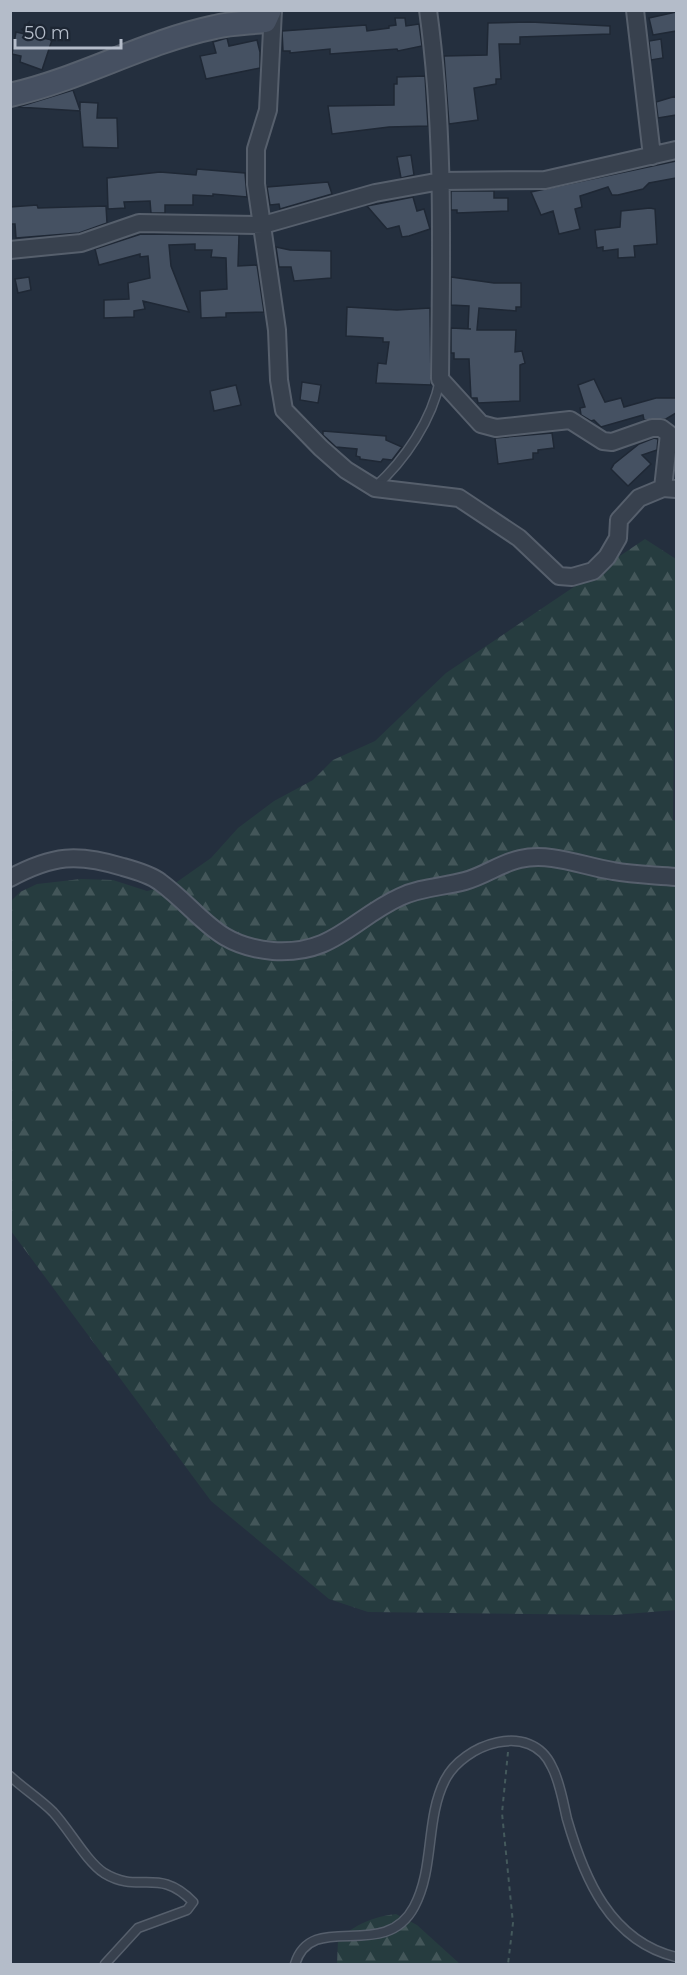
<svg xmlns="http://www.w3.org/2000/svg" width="687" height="1975" viewBox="0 0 687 1975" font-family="Montserrat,sans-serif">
<defs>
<pattern id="forest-firs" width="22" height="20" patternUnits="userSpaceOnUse" patternTransform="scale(1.5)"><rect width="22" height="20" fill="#263c3f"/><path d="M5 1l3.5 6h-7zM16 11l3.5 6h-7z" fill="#435659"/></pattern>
</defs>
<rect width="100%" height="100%" fill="#242f3e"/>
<path fill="url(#forest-firs)" d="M 645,539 L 676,559 L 673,820 L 676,821 L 676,1610 L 614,1615 L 368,1612 L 329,1599 L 211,1501 L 11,1231 L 10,902 L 20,892 L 37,884 L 81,879 L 113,880 L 147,891 L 174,884 L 211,858 L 238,828 L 274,801 L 313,780 L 333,760 L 375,741 L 446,673 Z
M 396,1914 L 417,1925 L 460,1964 L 337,1964 L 338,1939 C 357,1924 372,1917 396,1914 Z"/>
<path fill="#455162" stroke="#1f2835" stroke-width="1.5" d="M 676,12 L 676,31 L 653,35 L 649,18 Z
M 395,18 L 405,18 L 406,26 L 419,24 L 422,46 L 398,51 L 397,49 L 330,54 L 330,49 L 290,53 L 290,51 L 283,51 L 282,31 L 366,25 L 367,31 L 389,28 L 389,26 L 396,25 Z
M 530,22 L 610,26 L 610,34 L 520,37 L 520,44 L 499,44 L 501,79 L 496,79 L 496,84 L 474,88 L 478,120 L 449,124 L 444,56 L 487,55 L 488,23 Z
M 16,32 L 52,40 L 42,70 L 20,62 L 21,56 L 12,54 Z
M 227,38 L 229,46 L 257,40 L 260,52 L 260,68 L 206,79 L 200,56 L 216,53 L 213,42 Z
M 661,39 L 663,58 L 651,60 L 649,41 Z
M 425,76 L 428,126 L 389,127 L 332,134 L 328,106 L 394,105 L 394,84 L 397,84 L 397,77 Z
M 73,90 L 80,110 L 80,102 L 98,103 L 97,118 L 117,118 L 118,148 L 83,147 L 80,111 L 18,107 Z
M 676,96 L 676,115 L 658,118 L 656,102 Z
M 411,155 L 414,175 L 401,178 L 397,157 Z
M 676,161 L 676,178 L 649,183 L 643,189 L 618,195 L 612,195 L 608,187 L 580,196 L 582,207 L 575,209 L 580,229 L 559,234 L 553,211 L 541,215 L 531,192 Z
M 197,169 L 245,173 L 247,197 L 213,194 L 213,196 L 193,195 L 193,205 L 165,205 L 165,213 L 151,213 L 150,201 L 124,202 L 125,208 L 108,209 L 107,178 L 160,172 L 196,175 Z
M 328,182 L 332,194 L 280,209 L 279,204 L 270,205 L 267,187 Z
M 451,191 L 494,191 L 494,198 L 508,198 L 508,211 L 457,213 L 457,210 L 451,210 Z
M 413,197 L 417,211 L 424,209 L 430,229 L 409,236 L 402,237 L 399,226 L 387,229 L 367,206 Z
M 37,205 L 38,208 L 106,206 L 107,223 L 79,233 L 16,238 L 15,224 L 10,224 L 10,207 Z
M 650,208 L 655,209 L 657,244 L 634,246 L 635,257 L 618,258 L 618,249 L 603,251 L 603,247 L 597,248 L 595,230 L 620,227 L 621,211 Z
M 141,234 L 239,235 L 238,266 L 257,265 L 264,312 L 226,313 L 226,317 L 201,318 L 200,291 L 227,289 L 226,258 L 211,257 L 212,250 L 195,250 L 195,244 L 169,245 L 171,266 L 189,312 L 143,301 L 145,309 L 134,311 L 134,317 L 104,318 L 104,300 L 129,299 L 128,283 L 150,278 L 148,256 L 140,257 L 140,254 L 99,265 L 95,249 Z
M 276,247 L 290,250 L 331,251 L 331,278 L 294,281 L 291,267 L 279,267 Z
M 29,277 L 31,290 L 18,293 L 15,279 Z
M 451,277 L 494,283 L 521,283 L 521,307 L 516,307 L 516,311 L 479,308 L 477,330 L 516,330 L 515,352 L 522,351 L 525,363 L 520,365 L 520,401 L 478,403 L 477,398 L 471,398 L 469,359 L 454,359 L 454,353 L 451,353 L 451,328 L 471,329 L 468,329 L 469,306 L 451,305 Z
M 347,307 L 397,310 L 430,308 L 431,385 L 376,383 L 378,363 L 386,364 L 389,342 L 383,342 L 383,338 L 346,336 Z
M 594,379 L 605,402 L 621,398 L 624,407 L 656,398 L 676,398 L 676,413 L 666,419 L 644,420 L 643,415 L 601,427 L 594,420 L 591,421 L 581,415 L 580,408 L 585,407 L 578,385 Z
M 302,382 L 321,385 L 318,403 L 300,400 Z
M 236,385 L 241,405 L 214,411 L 210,391 Z
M 323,431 L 386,436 L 386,440 L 402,447 L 392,460 L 383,459 L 381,462 L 360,459 L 360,457 L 356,456 L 357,449 L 336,447 L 323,435 Z
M 552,433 L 554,448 L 538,450 L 538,453 L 533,453 L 533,459 L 498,464 L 495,438 Z
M 654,438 L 658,439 L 657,450 L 642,455 L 651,464 L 628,486 L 611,469 L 614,464 L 639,444 Z"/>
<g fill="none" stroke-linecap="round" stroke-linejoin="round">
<defs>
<path id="lane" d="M 375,487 C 405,460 432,420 440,380
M 10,1776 C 24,1789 40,1799 53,1812 C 69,1829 86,1861 104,1873 C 140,1895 158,1866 193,1902 L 187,1910 L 138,1928 L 105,1964
M 295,1964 C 312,1909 384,1963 414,1907 C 435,1868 425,1819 445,1780 C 463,1744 531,1720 552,1767 C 560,1782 563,1802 567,1819 C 584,1878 610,1941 676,1957"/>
<path id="street" d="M 273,10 L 268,110 L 256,149 L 256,184 L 277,330 L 279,380 L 284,410 L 321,448 L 346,470 L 375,488 L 459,498 L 519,538 L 559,576 L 572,577 L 593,571 L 607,557 L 618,538 L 619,520 L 639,498 L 663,488 L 676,489
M 428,10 C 445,133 441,256 440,379 L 481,424 L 496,428 L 570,420 L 603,441 L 612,442 L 652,428 L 661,428 L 669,434 L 663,488
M 635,10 L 652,156
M 10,250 L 81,243 L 139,223 L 263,225 L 375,193 L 441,181 L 545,180 L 676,150
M 10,878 C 53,855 77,853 123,867 C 134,870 151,875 160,882 C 202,913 214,946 273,951 C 334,955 352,919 400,897 C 421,887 443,887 465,881 C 484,876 501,863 520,859 C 551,852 582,866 613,871 C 634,875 656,875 676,877"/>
<path id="secondary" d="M 10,95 C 81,79 144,42 215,27 C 231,23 248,23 265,21 L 270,10"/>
</defs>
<use href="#lane" stroke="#565f6c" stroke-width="11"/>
<use href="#street" stroke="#565f6c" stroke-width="20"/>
<use href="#secondary" stroke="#565f6c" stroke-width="26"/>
<path stroke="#44595c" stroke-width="2" stroke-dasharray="4.5 4.5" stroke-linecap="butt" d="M 508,1752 L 502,1813 L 513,1923 L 508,1964"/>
<use href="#lane" stroke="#38414e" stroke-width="8"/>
<use href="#street" stroke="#38414e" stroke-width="16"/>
<use href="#secondary" stroke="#465061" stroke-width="22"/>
</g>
<rect width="687" height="1975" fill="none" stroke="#b4bcc9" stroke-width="24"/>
<path d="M15 39v9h106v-9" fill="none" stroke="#b4bcc9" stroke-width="3"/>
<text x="24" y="39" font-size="18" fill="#b4bcc9" stroke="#1d2633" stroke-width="4.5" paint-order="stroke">50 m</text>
</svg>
